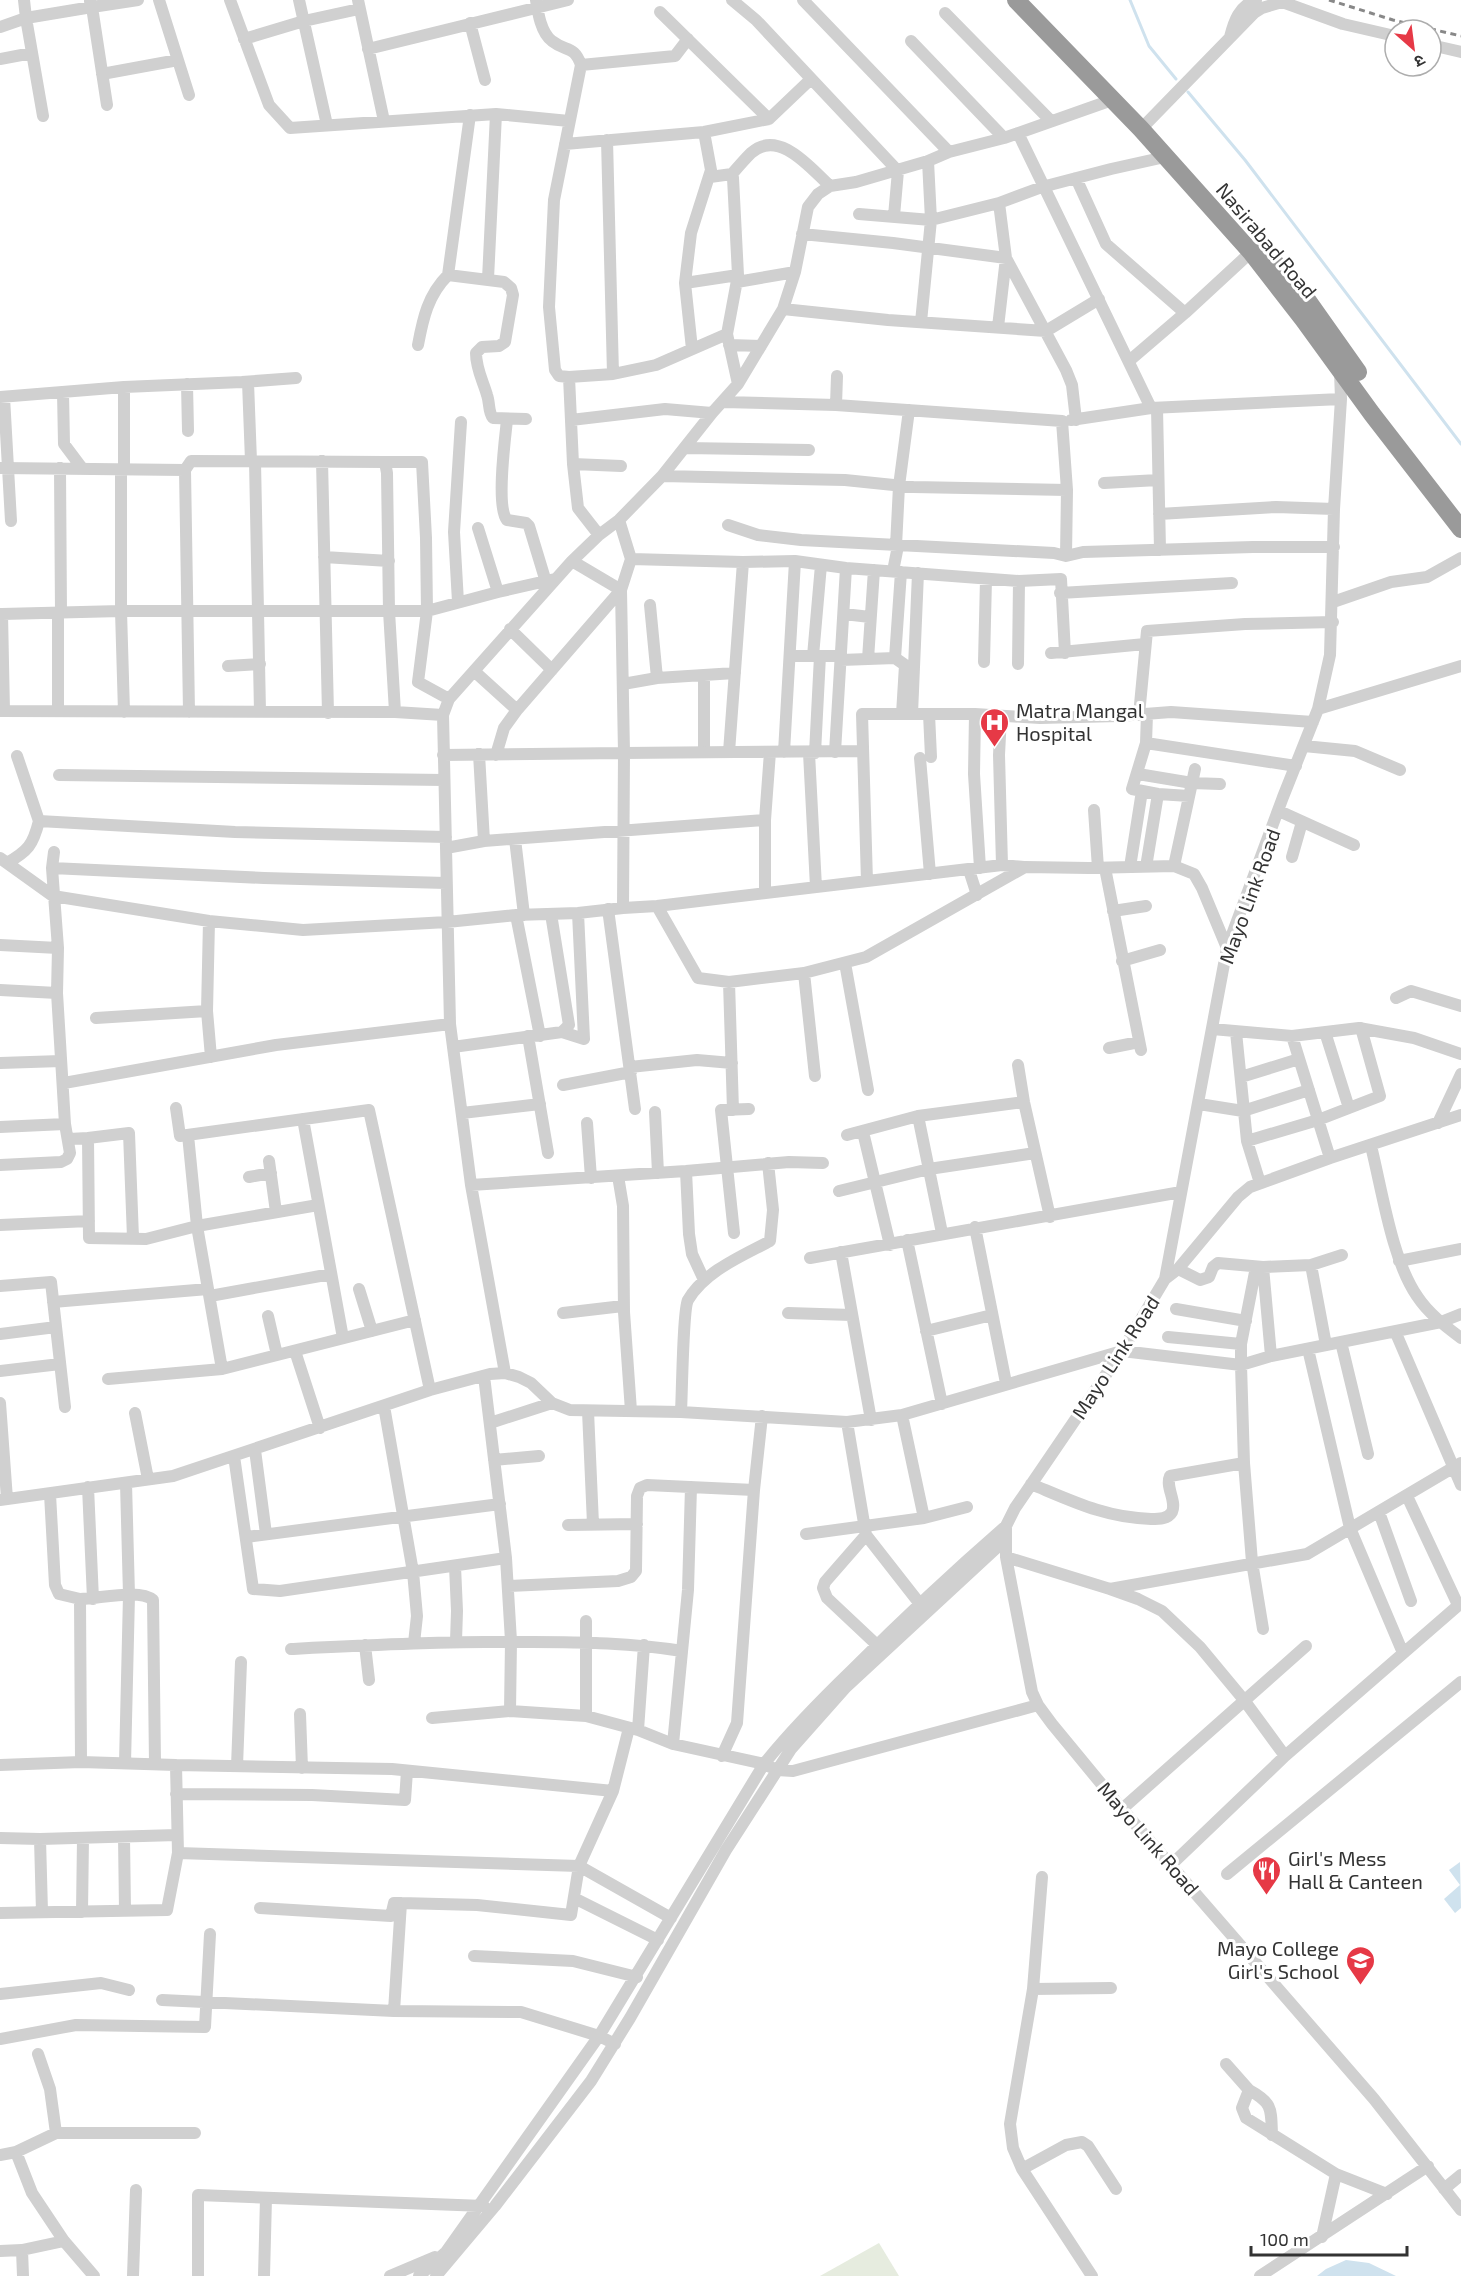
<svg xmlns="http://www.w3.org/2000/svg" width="1461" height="2276" viewBox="0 0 1461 2276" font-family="'Exo 2','Noto Sans Devanagari',sans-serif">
<rect width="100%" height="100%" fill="#fff"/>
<path fill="#e6ecdf" d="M 879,2243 L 899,2276 L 820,2276 Z"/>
<path fill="#cfe2ee" d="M 1460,1862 L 1461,1908 L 1455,1913 L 1444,1899 L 1460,1885 L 1449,1870 Z
M 1346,2260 L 1369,2263 L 1396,2276 L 1317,2276 L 1326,2269 Z"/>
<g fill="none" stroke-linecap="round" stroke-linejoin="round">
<path stroke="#cfe2ee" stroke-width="3" d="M 1130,0 L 1149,46 L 1176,79
M 1188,92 L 1245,160 L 1461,444"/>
<path stroke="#d0d0d0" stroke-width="12" d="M 159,0 L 189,95
M 230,0 L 269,105 L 290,128 L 496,114 L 569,121
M 299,0 L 327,125
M 358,0 L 384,121
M 536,0 C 538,13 541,33 552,41 C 566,52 574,45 581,65 L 554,200 L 549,307 L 555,370 L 559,376 L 569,377 L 613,374 L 656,365 L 727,334
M 732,0 L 756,20 L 898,171 L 894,216
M 803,0 L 949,152
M 1277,0 L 1343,24 L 1395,36
M 90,1 L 92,7 L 138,0
M 660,12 L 769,119
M 945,13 L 1051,121
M 470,23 L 485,80
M 0,27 L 26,18 L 24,0
M 1230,37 C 1234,21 1239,6 1256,0
M 244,39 L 304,21 L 359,9
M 911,41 L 1004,138
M 1431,45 L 1461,52
M 368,49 L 568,0
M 0,59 L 32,53
M 581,65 L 675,56 L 688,39
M 102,74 L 178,60
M 43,116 L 26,18 L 92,7 L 107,105
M 1141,129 L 1254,13 L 1262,8 L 1282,2
M 1018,133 L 1151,408
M 607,140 L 613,374
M 565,144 L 704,132 L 769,119 L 811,79
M 732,174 C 738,167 744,160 751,153 C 779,128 811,169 830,186
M 710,177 L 732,174 L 733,178 L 738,275 L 727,334 L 738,384
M 1076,178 L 1106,244 L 1185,313
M 859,214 L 931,220 L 999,203 L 1042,187 L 1111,169 L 1165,157
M 802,234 L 893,243 L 1006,258 L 1066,370 L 1072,385 L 1076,420
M 448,275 L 504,282 L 511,288 L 513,295 L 505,342 L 499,346 L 482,347 L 476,353 C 476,369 483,381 487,395 C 490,403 488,412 493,418 L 526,419
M 488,279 L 496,114
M 737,282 L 795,272
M 685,283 L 738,275
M 783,309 L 888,320 L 1046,331 L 1099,299
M 921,322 L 931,220 L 928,161
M 998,327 L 1006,258 L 999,203
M 418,345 C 423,318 428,295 448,275 L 470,115
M 729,345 L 761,346
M 692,349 L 685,283 L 691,233 L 711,170 L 704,132
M 1129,361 L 1185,313 L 1251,252
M 1340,372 L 1341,399 L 1334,509 L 1330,655 L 1318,709 L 1283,797 L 1227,948 L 1165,1279 L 1122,1351 L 1015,1508 L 1006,1526 L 1006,1557 L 1032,1692 L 1038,1705 L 1052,1724 L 1122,1809 L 1374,2099 L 1461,2210
M 569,377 L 573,464 L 578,508 L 599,535
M 248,382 L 251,461
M 187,384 L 188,431
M 124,387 L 124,470
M 63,392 L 64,444 L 82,468
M 0,397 L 124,387 L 242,382 L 296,378
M 4,397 L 11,521
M 723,402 L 836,405 L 1062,421 L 1067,490 L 1066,556
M 836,405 L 837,376
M 1157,408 L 1160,550
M 507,420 C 505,439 496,507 507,520 L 526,523 L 529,526 L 546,582
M 571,420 L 665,409 L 712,413
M 1071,420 L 1151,408 L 1341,399
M 685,448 L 809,450
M 255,461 L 260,712
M 322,461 L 328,713
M 385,462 L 422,462 L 426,538 L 427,611 L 418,682 L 449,699
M 573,464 L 621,466
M 0,468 L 185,470 L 191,461 L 385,462 L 387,473 L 389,611 L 395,712
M 60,468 L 61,613
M 121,470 L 121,611 L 124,712
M 185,470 L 189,712
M 662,476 L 845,480 L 913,487 L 1067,490
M 1104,483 L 1158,480
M 1159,514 L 1276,507 L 1334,509
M 619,520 L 631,559
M 728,525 L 758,535 L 801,540 L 1054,553 L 1066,556 L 1083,552 L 1253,547 L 1334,547
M 478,528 L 498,592
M 896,546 L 899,486 L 909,410
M 324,557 L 389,561
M 572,561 L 621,590 L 631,559 L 743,562 L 795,561 L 846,568 L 1019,581 L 1061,579 L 1065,653
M 893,571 L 898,546
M 901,572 L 895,658 L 905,665 L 902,714
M 1060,593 L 1232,583
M 458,602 L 454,532 L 461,422
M 1333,602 L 1391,582 L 1427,577 L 1461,558
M 650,605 L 657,678
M 58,613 L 58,711
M 0,614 L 2,614 L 4,711
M 2,614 L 121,611 L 427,611 L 498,592 L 555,579
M 844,614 L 870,617
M 510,629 L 552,670
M 1051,653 L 1145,644
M 790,656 L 841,656
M 813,656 L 821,565
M 868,659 L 874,570
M 841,660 L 895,658
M 984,662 L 986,579
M 1018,664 L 1019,581
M 228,666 L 260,664
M 474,671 L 517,710
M 704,675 L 704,752
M 623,684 L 657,678 L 735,673
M 1318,709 L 1461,666
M 0,711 L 395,712 L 443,715
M 912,714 L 918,573
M 929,714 L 931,757
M 975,714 L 974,774 L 980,868
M 1147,714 L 1146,743 L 1132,789 L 1158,794 L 1189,796
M 1139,715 L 1147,631 L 1245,624 L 1333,622
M 1001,716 L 999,755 L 1002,865
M 1146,743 L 1296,766
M 1304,746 L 1355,751 L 1400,770
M 729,752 L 743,562
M 784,752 L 795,561
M 835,752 L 846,568
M 809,753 L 816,887
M 815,753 L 820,656
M 479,754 L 484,841
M 496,755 L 504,728 L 517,710 L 621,590 L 624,753 L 863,751
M 17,756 L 39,821 L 235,832 L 446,837
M 920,758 L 930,874
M 1138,774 L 1192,783 L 1220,784
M 59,775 L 444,780
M 1094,810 L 1098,868
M 1279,811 L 1354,845
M 515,839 L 524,915
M 446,848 L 484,841 L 765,820
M 1292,857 L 1302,822
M 0,858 L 53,896 L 209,921 L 303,930 L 447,922 L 516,915 L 578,913 L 623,908 L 624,753 L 443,755
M 7,863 C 28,851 33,845 39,821
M 1174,866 L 1195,769
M 1130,867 L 1142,791
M 1146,867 L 1158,794
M 52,868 L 264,878 L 446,883
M 1105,868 L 1141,1050
M 969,870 L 977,895
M 867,881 L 862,714 L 975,714 L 1040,718 L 1119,716 L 1171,712 L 1313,722
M 765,893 L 765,820 L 770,752
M 657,906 L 698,978 L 729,982 L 804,973 L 866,957 L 1025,867 L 1089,868 L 1174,866 L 1194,874 L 1202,888 L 1227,948
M 623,908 L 657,906 L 1002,865 L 1024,867
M 608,909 L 635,1109
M 1113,911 L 1146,906
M 516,915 L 540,1036
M 209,921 L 207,1011 L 211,1057
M 0,945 L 58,948
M 1122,961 L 1160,950
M 845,963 L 868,1090
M 804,973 L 815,1076
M 729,982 L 733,1110
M 0,990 L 57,993
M 1396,998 L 1411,991 L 1461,1006
M 96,1018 L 207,1011
M 1212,1029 L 1292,1036 L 1359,1028 L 1414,1038 L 1461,1054
M 562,1032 L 584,1039 L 578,913
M 1236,1032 L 1247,1141 L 1260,1183
M 1325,1032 L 1349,1108
M 528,1036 L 548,1153
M 1292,1036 L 1330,1158
M 453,1047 L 562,1032 L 569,1025 L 551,914
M 1109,1048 L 1139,1042
M 0,1063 L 61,1061
M 1018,1065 L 1024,1102 L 1050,1217
M 630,1067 L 697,1060 L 732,1063
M 1241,1077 L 1299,1059
M 64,1083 L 276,1045 L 450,1024
M 563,1085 L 631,1072
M 1199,1104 L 1243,1111 L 1309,1090
M 176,1108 L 180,1136 L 369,1110 L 430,1390
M 655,1112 L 658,1173
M 462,1113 L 540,1104
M 918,1116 L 942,1233
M 303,1119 L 343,1338
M 587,1123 L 591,1178
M 1438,1123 L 1461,1074
M 0,1127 L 65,1124
M 863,1132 L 890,1245
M 188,1135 L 197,1226 L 318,1205
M 847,1135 L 918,1116 L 1024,1102
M 88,1138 L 129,1133 L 133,1238
M 69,1139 L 88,1138 L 89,1238 L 146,1239 L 197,1226 L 222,1369
M 1247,1141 L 1318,1120 L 1380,1096 L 1361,1028
M 1371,1146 C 1382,1190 1392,1260 1417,1296 C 1428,1313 1445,1326 1461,1338
M 269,1161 L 276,1212
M 0,1165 L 61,1162 L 67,1159 L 70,1153 L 65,1124 L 57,993 L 58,948 L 52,868 L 54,852
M 686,1171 L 689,1234 L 692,1254 L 704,1280
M 618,1176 L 623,1206 L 624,1312 L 631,1411
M 249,1177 L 271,1173
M 471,1185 L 686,1171 L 789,1162 L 823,1163
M 839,1191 L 929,1169 L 1035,1153
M 0,1225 L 89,1221
M 975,1227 L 1006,1383
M 734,1233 L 721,1110 L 749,1109
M 907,1240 L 942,1404
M 841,1252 L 871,1420
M 810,1258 L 1181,1192
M 1399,1261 L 1461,1249
M 1311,1265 L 1326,1345
M 1256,1267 L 1241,1344 L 1241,1365 L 1244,1463 L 1252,1562 L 1263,1629
M 1263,1267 L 1271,1356
M 1178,1269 L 1200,1280 L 1209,1277 L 1213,1267 L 1218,1263 L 1263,1267 L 1311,1265 L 1342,1255
M 1165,1279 L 1178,1269 L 1238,1197 L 1250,1187 L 1330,1158 L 1461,1115
M 0,1286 L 51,1282 L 65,1407
M 359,1289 L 372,1331
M 210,1296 L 331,1274
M 53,1302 L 208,1289
M 1176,1309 L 1246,1321
M 563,1313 L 623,1306
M 788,1313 L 852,1315
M 268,1316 L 277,1355
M 926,1331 L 992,1315
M 1395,1331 L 1461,1485
M 0,1334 L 56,1327
M 1168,1337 L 1241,1344
M 1341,1342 L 1368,1454
M 1308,1349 L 1350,1528 L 1403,1653
M 295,1351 L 320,1428
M 0,1371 L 60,1364
M 505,1373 L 471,1185 L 450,1024 L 443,715 L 449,699 L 572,561 L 599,535 L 619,520 L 662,476 L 712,413 L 738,384 L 783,309 L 795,272 L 808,207 L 818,194 L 830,186 L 856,182 L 928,161 L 949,152 L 1004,138 L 1112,100
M 484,1376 L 506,1558
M 108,1379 L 222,1369 L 415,1320
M 0,1403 L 7,1499
M 384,1406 L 413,1572 L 417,1616 L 414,1643
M 588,1411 L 593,1524
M 681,1412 C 682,1395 683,1309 688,1300 C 705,1271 742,1256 770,1241 L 773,1210 L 768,1163
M 135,1413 L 148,1479
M 902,1415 L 924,1518
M 847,1422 L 866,1535 L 920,1604
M 490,1423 L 552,1403
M 255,1450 L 266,1534
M 234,1456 L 253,1589 L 280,1591 L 506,1558 L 511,1641 L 510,1711
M 494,1460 L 539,1456
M 1031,1484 C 1072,1501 1106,1518 1151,1519 C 1159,1519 1168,1519 1172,1512 C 1177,1501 1165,1487 1170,1476 L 1244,1463
M 88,1487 L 93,1599
M 50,1494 L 55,1585 L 59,1594 L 80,1599 L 81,1762
M 1407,1496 L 1458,1605
M 0,1500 L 173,1476 L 430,1390 L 490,1374 L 505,1373 L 519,1377 L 531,1383 L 552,1403 L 570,1410 L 681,1412 L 847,1422 L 902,1415 L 1122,1351 L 1241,1365 L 1271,1356 L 1441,1322 L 1461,1314
M 1379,1512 L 1411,1601
M 568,1525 L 637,1524
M 806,1534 L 924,1518 L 967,1507
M 866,1535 L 825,1582 L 823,1588 L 827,1598 L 877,1645
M 246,1537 L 500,1504
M 1006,1557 L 1110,1589 L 1138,1599 L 1162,1611 L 1200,1647 L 1244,1700 L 1285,1756
M 455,1566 L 457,1611 L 456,1641
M 509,1586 L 618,1581 L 631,1577 L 636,1571 L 637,1496 L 640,1488 L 647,1485 L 754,1490
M 1110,1589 L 1307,1554 L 1461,1463
M 80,1599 C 98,1599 140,1588 153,1600 L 155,1764
M 365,1645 L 369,1680
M 291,1649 C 372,1645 452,1641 532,1642 C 583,1642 632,1643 682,1651
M 300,1714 L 302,1768
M 586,1716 L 586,1621
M 432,1718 L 510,1711 L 586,1716 L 638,1730 L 673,1744 L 764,1764 L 777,1770 L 793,1771 L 1038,1705
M 638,1730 L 644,1645
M 673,1744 L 688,1590 L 691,1487
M 722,1756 L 737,1723 L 754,1490 L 762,1416
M 125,1763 L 129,1595 L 126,1483
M 0,1765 L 81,1762 L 176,1765
M 237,1766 L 241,1662
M 613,1791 L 629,1728
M 176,1794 L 312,1795 L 405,1800 L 407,1771
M 1122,1809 L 1306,1646
M 124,1837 L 125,1911
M 0,1838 L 40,1839 L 177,1835
M 40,1839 L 42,1912
M 1172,1864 L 1285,1756 L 1461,1603
M 1227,1874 L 1461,1682
M 1042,1877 L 1033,1989 L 1010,2124 L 1013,2148 L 1022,2169 L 1092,2276
M 574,1898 L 658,1940
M 260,1908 L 391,1916 L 394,1903 L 401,1903 L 477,1905 L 571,1915 L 579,1866 L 613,1791 L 392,1769 L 176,1765 L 178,1853 L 579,1866 L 671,1918
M 82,1912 L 83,1838
M 0,1913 L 167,1910 L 178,1853
M 474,1956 L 573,1961 L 637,1977
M 1033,1989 L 1111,1988
M 0,1994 L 101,1983 L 129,1990
M 162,2000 L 394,2011 L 521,2012 L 599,2036 L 615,2044
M 394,2011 L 401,1903
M 0,2039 L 76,2025 L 205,2027 L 210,1934
M 38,2054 L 50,2089 L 56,2133
M 1226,2064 L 1249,2090 L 1242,2108 L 1246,2118 L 1336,2174 L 1387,2194
M 1249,2090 C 1273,2103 1271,2109 1272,2135
M 16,2152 L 32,2193 L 64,2241 L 94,2276
M 0,2155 L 16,2152 L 56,2133 L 195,2133
M 1022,2169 L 1066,2145 L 1082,2142 L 1088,2146 L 1116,2189
M 1444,2189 L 1461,2175
M 1322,2237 L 1336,2174
M 22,2250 L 23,2276
M 0,2251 L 22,2250 L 64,2241
M 133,2276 L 136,2190
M 198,2276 L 198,2195 L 484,2206
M 264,2276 L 266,2198
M 390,2276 L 435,2257
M 419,2276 L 446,2252 L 599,2036 L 764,1764 C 791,1730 821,1700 852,1670 C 902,1620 953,1572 1006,1526
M 436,2276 L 495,2206 L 591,2081 L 630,2018 L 726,1850 L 791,1749 L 846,1687 L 1006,1539
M 1260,2276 L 1428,2166"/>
<path stroke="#9a9a9a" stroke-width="18" d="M 1016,0 L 1141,129 L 1251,252 L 1303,319 L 1372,414 L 1461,529
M 1261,247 L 1305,297 L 1358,372"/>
<path stroke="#888" stroke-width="3" stroke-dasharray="6 4.5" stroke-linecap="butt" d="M 1329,0 L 1393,20 L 1461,36"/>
</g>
<defs>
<symbol id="hospital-pin" viewBox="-11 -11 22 30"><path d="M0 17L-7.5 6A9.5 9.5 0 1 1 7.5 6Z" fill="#e63946" stroke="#fff"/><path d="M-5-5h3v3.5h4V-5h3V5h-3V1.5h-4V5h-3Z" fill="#fff"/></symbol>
<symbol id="restaurant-pin" viewBox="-11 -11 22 30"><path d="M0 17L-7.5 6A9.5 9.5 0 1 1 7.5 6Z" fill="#e63946" stroke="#fff"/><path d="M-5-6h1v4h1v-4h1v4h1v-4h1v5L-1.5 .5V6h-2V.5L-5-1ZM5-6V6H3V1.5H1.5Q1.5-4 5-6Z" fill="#fff"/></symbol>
<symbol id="school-pin" viewBox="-11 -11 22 30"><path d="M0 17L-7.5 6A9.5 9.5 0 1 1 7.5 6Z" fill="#e63946" stroke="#fff"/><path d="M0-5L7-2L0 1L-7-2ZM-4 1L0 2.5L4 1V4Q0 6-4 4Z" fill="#fff"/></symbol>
</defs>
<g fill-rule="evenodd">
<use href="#hospital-pin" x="978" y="706" width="33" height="45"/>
<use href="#restaurant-pin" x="1250" y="1854" width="33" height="45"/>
<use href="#school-pin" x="1344" y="1944" width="33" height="45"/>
</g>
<g text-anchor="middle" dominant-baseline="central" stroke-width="6" stroke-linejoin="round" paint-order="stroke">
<g font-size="20" fill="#333" stroke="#fff">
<text transform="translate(1267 240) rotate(50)">Nasirabad Road</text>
<text transform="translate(1249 896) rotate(-70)">Mayo Link Road</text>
<text transform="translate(1115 1357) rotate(-57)">Mayo Link Road</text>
<text transform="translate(1149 1838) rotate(49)">Mayo Link Road</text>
</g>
<g font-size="20" fill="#333" stroke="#fff" text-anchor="start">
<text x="1016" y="710">Matra Mangal<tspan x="1016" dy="23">Hospital</tspan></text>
<text x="1288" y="1858">Girl's Mess<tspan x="1288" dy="23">Hall &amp; Canteen</tspan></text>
<text x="1339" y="1948" text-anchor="end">Mayo College<tspan x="1339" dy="23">Girl's School</tspan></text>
</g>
</g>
<g transform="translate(1413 48) rotate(152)"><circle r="28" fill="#ffffff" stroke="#adadad" stroke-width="1.5"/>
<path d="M0-4.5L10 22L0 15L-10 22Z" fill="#e63946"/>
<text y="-9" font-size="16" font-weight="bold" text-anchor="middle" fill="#333333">उ</text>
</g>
<path d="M1251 2246v9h156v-9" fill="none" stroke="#333333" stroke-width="3"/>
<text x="1260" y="2246" font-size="18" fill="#333333" stroke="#ffffff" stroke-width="4.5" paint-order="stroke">100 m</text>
</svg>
